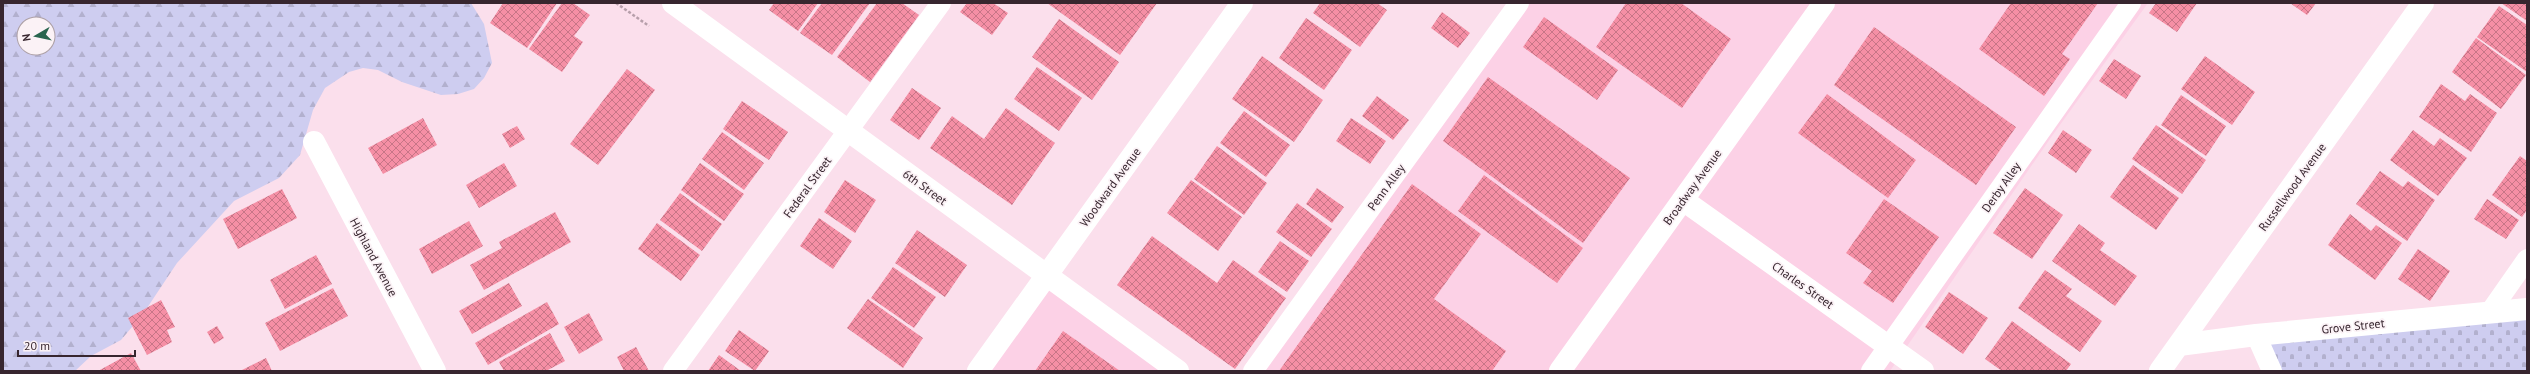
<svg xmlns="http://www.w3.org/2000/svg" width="2530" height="374" viewBox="0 0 2530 374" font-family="'PT Sans',sans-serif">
<defs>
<pattern id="forest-firs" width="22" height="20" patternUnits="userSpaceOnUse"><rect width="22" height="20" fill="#cecdf0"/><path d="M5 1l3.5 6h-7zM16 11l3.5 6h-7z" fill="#b2b0ce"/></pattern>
<pattern id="cemetery-stones" width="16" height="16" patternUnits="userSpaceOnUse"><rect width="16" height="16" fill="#cecdf0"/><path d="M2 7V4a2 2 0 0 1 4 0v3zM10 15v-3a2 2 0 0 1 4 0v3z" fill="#b2b0ce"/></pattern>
<pattern id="building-cross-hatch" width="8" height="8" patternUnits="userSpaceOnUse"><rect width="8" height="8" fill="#f58fa5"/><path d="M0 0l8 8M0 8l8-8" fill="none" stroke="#c77587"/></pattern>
</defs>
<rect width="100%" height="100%" fill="#fbdfec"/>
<path fill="#fcd1e6" d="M 1519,3 L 2148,3 L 2052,136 L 1890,371 L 1253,371 Z
M 1047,275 L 1178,371 L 978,371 Z"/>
<path fill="url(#forest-firs)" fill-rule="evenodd" d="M 3,3 L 471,3 L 484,24 L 492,63 L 484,78 L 474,89 L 458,94 L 441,95 L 402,82 L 378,70 L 363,68 L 349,72 L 325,88 L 313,110 L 300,155 L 279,178 L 234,201 L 177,263 L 143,314 L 121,340 L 91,356 L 75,371 L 3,371 ZM 24,24 L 48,24 L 48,48 L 24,48 Z"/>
<path fill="url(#cemetery-stones)" d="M 2527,317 L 2527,371 L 2278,371 L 2264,340 Z"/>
<path fill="url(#building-cross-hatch)" d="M 503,3 L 557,3 L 527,48 L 490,23 Z
M 562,3 L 573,3 L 590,15 L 574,36 L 583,42 L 562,72 L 529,49 Z
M 774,3 L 818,3 L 798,31 L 769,10 Z
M 822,3 L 870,3 L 832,55 L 800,33 Z
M 877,3 L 902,3 L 919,15 L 870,82 L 837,57 Z
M 967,3 L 993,3 L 1008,13 L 992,35 L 960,12 Z
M 1047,3 L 1157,3 L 1120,55 Z
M 1320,3 L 1377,3 L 1387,10 L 1360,47 L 1313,13 Z
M 1626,3 L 1681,3 L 1731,39 L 1682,108 L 1596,47 Z
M 2011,3 L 2098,3 L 2062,54 L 2070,59 L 2044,96 L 1979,49 Z
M 2156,3 L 2197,3 L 2177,32 L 2149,13 Z
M 2290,3 L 2316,3 L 2307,15 Z
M 2501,3 L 2527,3 L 2527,21 Z
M 2499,6 L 2527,25 L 2527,72 L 2477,37 Z
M 1442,12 L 1470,33 L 1458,48 L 1431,28 Z
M 1544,17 L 1618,70 L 1597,100 L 1523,47 Z
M 1306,18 L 1352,50 L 1324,90 L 1279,58 Z
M 1059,19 L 1119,62 L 1092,100 L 1032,57 Z
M 1874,27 L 2016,127 L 1976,185 L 1834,85 Z
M 2476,38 L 2526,75 L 2501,109 L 2452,72 Z
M 1262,56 L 1323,100 L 1294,142 L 1232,99 Z
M 2205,56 L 2255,92 L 2232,125 L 2181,89 Z
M 2114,59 L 2141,76 L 2126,99 L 2099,81 Z
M 1037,67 L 1082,98 L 1059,131 L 1014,99 Z
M 627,69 L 655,90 L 598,165 L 570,144 Z
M 1488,77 L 1630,178 L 1583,243 L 1443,141 Z
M 2441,84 L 2465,101 L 2470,94 L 2497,113 L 2471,152 L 2419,117 Z
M 912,88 L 941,108 L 919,140 L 890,120 Z
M 1827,94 L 1916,160 L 1888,198 L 1798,133 Z
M 2181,95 L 2226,126 L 2206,156 L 2161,125 Z
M 1377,96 L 1409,120 L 1393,140 L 1362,116 Z
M 742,101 L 788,132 L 769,160 L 723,129 Z
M 1006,108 L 1055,143 L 1012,205 L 930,148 L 952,116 L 984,139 Z
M 1244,111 L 1290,145 L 1266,177 L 1220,143 Z
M 423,118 L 437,145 L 383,174 L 368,148 Z
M 1351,118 L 1386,141 L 1370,164 L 1336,141 Z
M 2156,125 L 2206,160 L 2182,194 L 2132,159 Z
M 517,126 L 525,139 L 510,148 L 502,134 Z
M 2063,130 L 2092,150 L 2076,173 L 2048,153 Z
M 2413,130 L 2434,146 L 2440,138 L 2467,158 L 2438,196 L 2390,160 Z
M 722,132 L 764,163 L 744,190 L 702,159 Z
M 1217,146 L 1267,183 L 1244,215 L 1194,179 Z
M 2520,156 L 2527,161 L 2527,210 L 2522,217 L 2492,195 Z
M 504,163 L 517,186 L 479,208 L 466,185 Z
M 700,163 L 744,194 L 724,221 L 681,190 Z
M 2133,165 L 2179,198 L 2156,230 L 2110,197 Z
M 2380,171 L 2403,187 L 2408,181 L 2435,200 L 2407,241 L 2356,204 Z
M 1484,175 L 1583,248 L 1557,283 L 1458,211 Z
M 845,180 L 876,200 L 855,233 L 824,212 Z
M 1191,180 L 1242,217 L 1218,251 L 1167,213 Z
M 1412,184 L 1481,234 L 1434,299 L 1506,351 L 1492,371 L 1279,371 Z
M 1317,188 L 1344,207 L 1332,223 L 1306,204 Z
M 2025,188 L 2063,215 L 2032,259 L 1993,233 Z
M 282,189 L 297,218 L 238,249 L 223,219 Z
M 680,193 L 722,224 L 702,251 L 660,220 Z
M 1884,199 L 1939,237 L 1893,303 L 1863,283 L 1872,271 L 1846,253 Z
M 2487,199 L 2519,220 L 2506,239 L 2474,219 Z
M 1297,203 L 1332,229 L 1311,257 L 1276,232 Z
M 555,212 L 571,242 L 484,290 L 470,265 L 502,248 L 499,242 Z
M 2350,214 L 2371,231 L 2376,225 L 2402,243 L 2375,280 L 2328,245 Z
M 819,218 L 852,241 L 833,269 L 800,246 Z
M 469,221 L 483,246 L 432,274 L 419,249 Z
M 657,223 L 700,255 L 681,281 L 638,249 Z
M 2079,224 L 2105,243 L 2100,250 L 2137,276 L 2115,306 L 2052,261 Z
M 917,230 L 967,265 L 945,297 L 895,263 Z
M 1152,236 L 1217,283 L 1233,260 L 1286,298 L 1235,369 L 1117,285 Z
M 1280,241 L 1309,261 L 1287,292 L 1258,272 Z
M 2418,249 L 2450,271 L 2430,301 L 2398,279 Z
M 316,255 L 332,284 L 285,309 L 270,280 Z
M 893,267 L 936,297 L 914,328 L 871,298 Z
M 2045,270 L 2072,289 L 2066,296 L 2102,321 L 2080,352 L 2018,308 Z
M 509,283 L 522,306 L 472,334 L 459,311 Z
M 333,288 L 348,316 L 280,351 L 265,323 Z
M 1949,292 L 1988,318 L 1963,354 L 1925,327 Z
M 868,299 L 923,338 L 903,368 L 847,328 Z
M 161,300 L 175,327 L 167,330 L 172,342 L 147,355 L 128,318 Z
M 547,302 L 559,324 L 488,365 L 475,343 Z
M 589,313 L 603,340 L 579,354 L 564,327 Z
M 2012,321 L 2071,364 L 2066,371 L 2002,371 L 1985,359 Z
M 217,326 L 224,338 L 214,344 L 207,332 Z
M 739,330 L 769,351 L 755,371 L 725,351 Z
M 1063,331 L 1120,371 L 1035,371 Z
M 550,333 L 565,361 L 546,371 L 504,371 L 499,362 Z
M 636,347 L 649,371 L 624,371 L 617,357 Z
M 131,353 L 141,371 L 98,371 Z
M 719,355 L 741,371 L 708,371 Z
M 266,358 L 272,371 L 240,371 Z"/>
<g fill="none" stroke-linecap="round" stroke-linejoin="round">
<path stroke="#b79fab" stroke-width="2.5" stroke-dasharray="3 2" stroke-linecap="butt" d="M 616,3 L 649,26"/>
<path stroke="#fff" stroke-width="20" d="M 2490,312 L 2527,259
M 2256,335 L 2272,371
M 673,371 L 941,3
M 1253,371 L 1519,3
M 1871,371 L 2131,3"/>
<path stroke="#fff" stroke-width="22" d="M 673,3 L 1178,371
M 314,142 L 435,371
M 1683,200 L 1923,371
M 2179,345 L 2256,335 L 2527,309
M 978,371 L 1242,3
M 2160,371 L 2423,3"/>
<path stroke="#fff" stroke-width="22" d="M 1560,371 L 1824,3"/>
</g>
<g text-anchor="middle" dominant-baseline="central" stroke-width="3.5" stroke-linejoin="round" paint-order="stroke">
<g font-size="12" fill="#37262f" stroke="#fbf2f6">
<text transform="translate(807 187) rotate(-54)">Federal Street</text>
<text transform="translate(925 187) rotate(36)">6th Street</text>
<text transform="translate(1110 187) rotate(-54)">Woodward Avenue</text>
<text transform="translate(1386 187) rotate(-54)">Penn Alley</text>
<text transform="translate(1692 187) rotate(-54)">Broadway Avenue</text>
<text transform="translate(2001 187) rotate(-55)">Derby Alley</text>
<text transform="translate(2292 187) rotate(-54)">Russellwood Avenue</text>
<text transform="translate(374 257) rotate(62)">Highland Avenue</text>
<text transform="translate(1803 285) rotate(35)">Charles Street</text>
<text transform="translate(2353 326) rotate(-6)">Grove Street</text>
</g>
</g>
<rect width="2530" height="374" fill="none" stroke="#37262f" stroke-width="8"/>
<g transform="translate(36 36) rotate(261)"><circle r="19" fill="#fbf2f6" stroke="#ada0a6"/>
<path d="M0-3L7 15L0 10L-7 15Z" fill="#29654f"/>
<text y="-6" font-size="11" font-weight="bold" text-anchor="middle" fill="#37262f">N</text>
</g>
<path d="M18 350v6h117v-6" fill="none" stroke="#37262f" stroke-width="2"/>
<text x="24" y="350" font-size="12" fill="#37262f" stroke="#fbf2f6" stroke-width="3" paint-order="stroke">20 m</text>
</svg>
